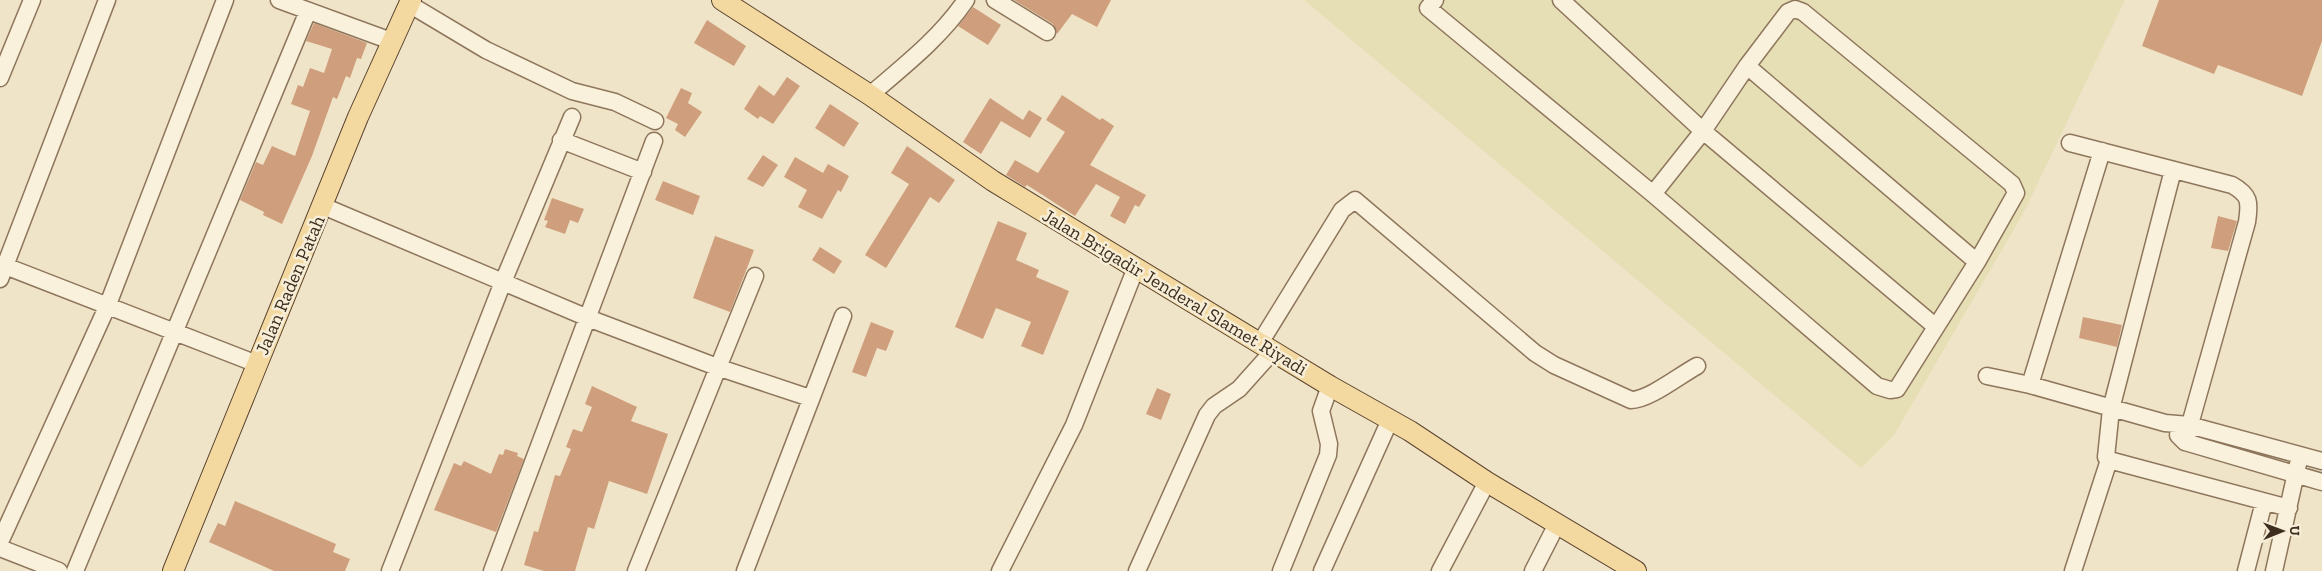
<svg xmlns="http://www.w3.org/2000/svg" width="2322" height="571" viewBox="0 0 2322 571" font-family="'Zilla Slab',serif">
<rect width="100%" height="100%" fill="#f0e4c8"/>
<path fill="#e6deb5" d="M 1304,0 L 2125,0 L 2024,212 L 1894,435 L 1861,468 Z"/>
<path fill="#cf9f7d" d="M 1014,0 L 1111,0 L 1097,27 L 1072,14 L 1057,34 L 1053,24 Z
M 2159,0 L 2322,0 L 2322,41 L 2302,96 L 2218,65 L 2214,74 L 2142,46 Z
M 973,7 L 1001,25 L 988,45 L 958,26 Z
M 707,20 L 746,46 L 734,66 L 694,43 Z
M 314,23 L 367,43 L 361,59 L 357,58 L 350,78 L 346,76 L 337,99 L 333,97 L 312,156 L 282,224 L 263,215 L 264,212 L 240,200 L 256,162 L 263,165 L 272,146 L 295,156 L 310,111 L 291,104 L 298,85 L 303,87 L 310,68 L 324,73 L 332,49 L 306,41 Z
M 787,77 L 800,86 L 773,124 L 760,116 L 758,119 L 744,109 L 759,85 L 774,96 Z
M 681,88 L 692,93 L 688,103 L 702,112 L 685,137 L 675,130 L 678,124 L 666,118 Z
M 1062,95 L 1100,120 L 1102,118 L 1114,126 L 1090,165 L 1146,195 L 1139,207 L 1135,205 L 1125,224 L 1110,216 L 1120,197 L 1096,184 L 1075,216 L 1027,185 L 1025,187 L 1006,175 L 1015,160 L 1038,173 L 1065,132 L 1046,120 Z
M 990,98 L 1023,120 L 1029,110 L 1042,118 L 1030,138 L 1001,121 L 981,154 L 963,142 Z
M 830,104 L 859,123 L 844,147 L 815,128 Z
M 907,146 L 955,180 L 939,203 L 930,197 L 886,268 L 865,255 L 909,184 L 891,173 Z
M 763,155 L 778,165 L 763,187 L 747,179 Z
M 795,157 L 823,173 L 828,164 L 849,176 L 841,192 L 838,190 L 822,219 L 798,207 L 807,190 L 784,177 Z
M 663,181 L 700,196 L 693,215 L 655,200 Z
M 552,198 L 584,209 L 578,223 L 570,220 L 565,234 L 545,227 L 548,221 L 544,220 Z
M 2218,216 L 2237,221 L 2228,251 L 2211,248 Z
M 998,221 L 1027,233 L 1016,260 L 1039,270 L 1036,277 L 1069,291 L 1043,355 L 1021,346 L 1031,322 L 996,308 L 983,339 L 955,327 Z
M 715,236 L 754,250 L 730,312 L 693,298 Z
M 820,247 L 842,261 L 834,274 L 812,260 Z
M 2083,317 L 2122,325 L 2117,347 L 2079,338 Z
M 871,322 L 894,331 L 886,351 L 877,348 L 866,377 L 852,372 Z
M 592,386 L 637,407 L 631,421 L 668,434 L 647,494 L 609,481 L 594,529 L 588,527 L 575,571 L 544,571 L 524,565 L 534,531 L 538,532 L 555,475 L 560,476 L 571,449 L 566,447 L 573,429 L 582,432 L 592,407 L 585,404 Z
M 1157,388 L 1171,394 L 1161,420 L 1146,414 Z
M 505,449 L 518,453 L 517,456 L 524,459 L 496,532 L 434,510 L 454,463 L 461,466 L 464,461 L 491,474 L 499,454 L 503,455 Z
M 235,501 L 336,544 L 333,552 L 350,559 L 345,571 L 274,571 L 209,542 L 218,523 L 225,526 Z"/>
<g fill="none" stroke-linecap="round" stroke-linejoin="round">
<defs>
<path id="minor" d="M 279,0 L 391,41
M 995,0 L 1047,32
M 1435,0 L 1428,8 L 1653,194 L 1877,386 L 1890,390 L 1897,389 L 1977,262 L 2016,193 L 2012,184 L 1803,12 L 1795,9 L 1788,12 L 1747,66 L 1703,131 L 1653,194
M 1561,0 L 1703,131 L 1936,327
M 409,4 L 486,50 L 572,91 L 615,102 L 655,121
M 1747,66 L 1977,262
M 0,78 L 32,0
M 870,95 C 905,65 940,38 966,0
M 561,140 L 643,172
M 2070,143 L 2232,185 C 2250,195 2250,202 2247,222 L 2185,442
M 2173,170 L 2111,409 L 2106,457 L 2109,460 L 2289,508
M 323,206 L 588,318 L 717,367 L 810,398
M 0,264 L 257,364
M 0,279 L 107,0
M 1260,343 L 1342,210 L 1355,200 L 1535,353 L 1554,365 L 1631,400 C 1649,400 1680,375 1697,366
M 1987,376 L 2030,385 L 2165,423 L 2189,425 L 2322,461
M 2030,385 L 2102,151
M 2178,435 L 2185,442 L 2322,482
M 0,542 L 107,307 L 225,0
M 0,548 L 59,571
M 75,571 L 308,11
M 390,571 L 503,282 L 572,117
M 492,571 L 654,141
M 636,571 L 755,276
M 745,571 L 843,316
M 1000,571 L 1074,425 L 1135,270
M 1137,571 L 1207,415 L 1214,406 L 1239,389 L 1273,351
M 1281,571 L 1328,455 L 1329,444 L 1321,411 L 1330,386
M 1322,571 L 1390,420
M 1440,571 L 1487,482
M 1533,571 L 1557,524
M 2073,571 L 2109,460
M 2246,571 L 2264,502
M 2274,571 L 2298,464"/>
<path id="major" d="M 722,0 L 870,95 L 993,181 L 1330,386 L 1410,431 L 1487,482 L 1636,571
M 173,571 L 358,117 L 411,0"/>
</defs>
<use href="#minor" stroke="#8d765c" stroke-width="19"/>
<use href="#major" stroke="#5b4430" stroke-width="22"/>
<use href="#minor" stroke="#faf1dc" stroke-width="16"/>
<use href="#major" stroke="#f3d9a0" stroke-width="20"/>
</g>
<g text-anchor="middle" dominant-baseline="central" stroke-width="5" stroke-linejoin="round" paint-order="stroke">
<g font-size="19" fill="#3d2e20" stroke="#f7eed8">
<text transform="translate(290 285) rotate(-67)">Jalan Raden Patah</text>
<text transform="translate(1175 292) rotate(31)">Jalan Brigadir Jenderal Slamet Riyadi</text>
</g>
</g>
<g transform="translate(2282 531) rotate(89)" stroke="#f7eed8" stroke-width="4" paint-order="stroke">
<path d="M0-4L9 19L0 12L-9 19Z" fill="#3d2e20"/>
<text y="-8" font-size="14" font-weight="bold" text-anchor="middle" fill="#3d2e20">U</text>
</g>
</svg>
